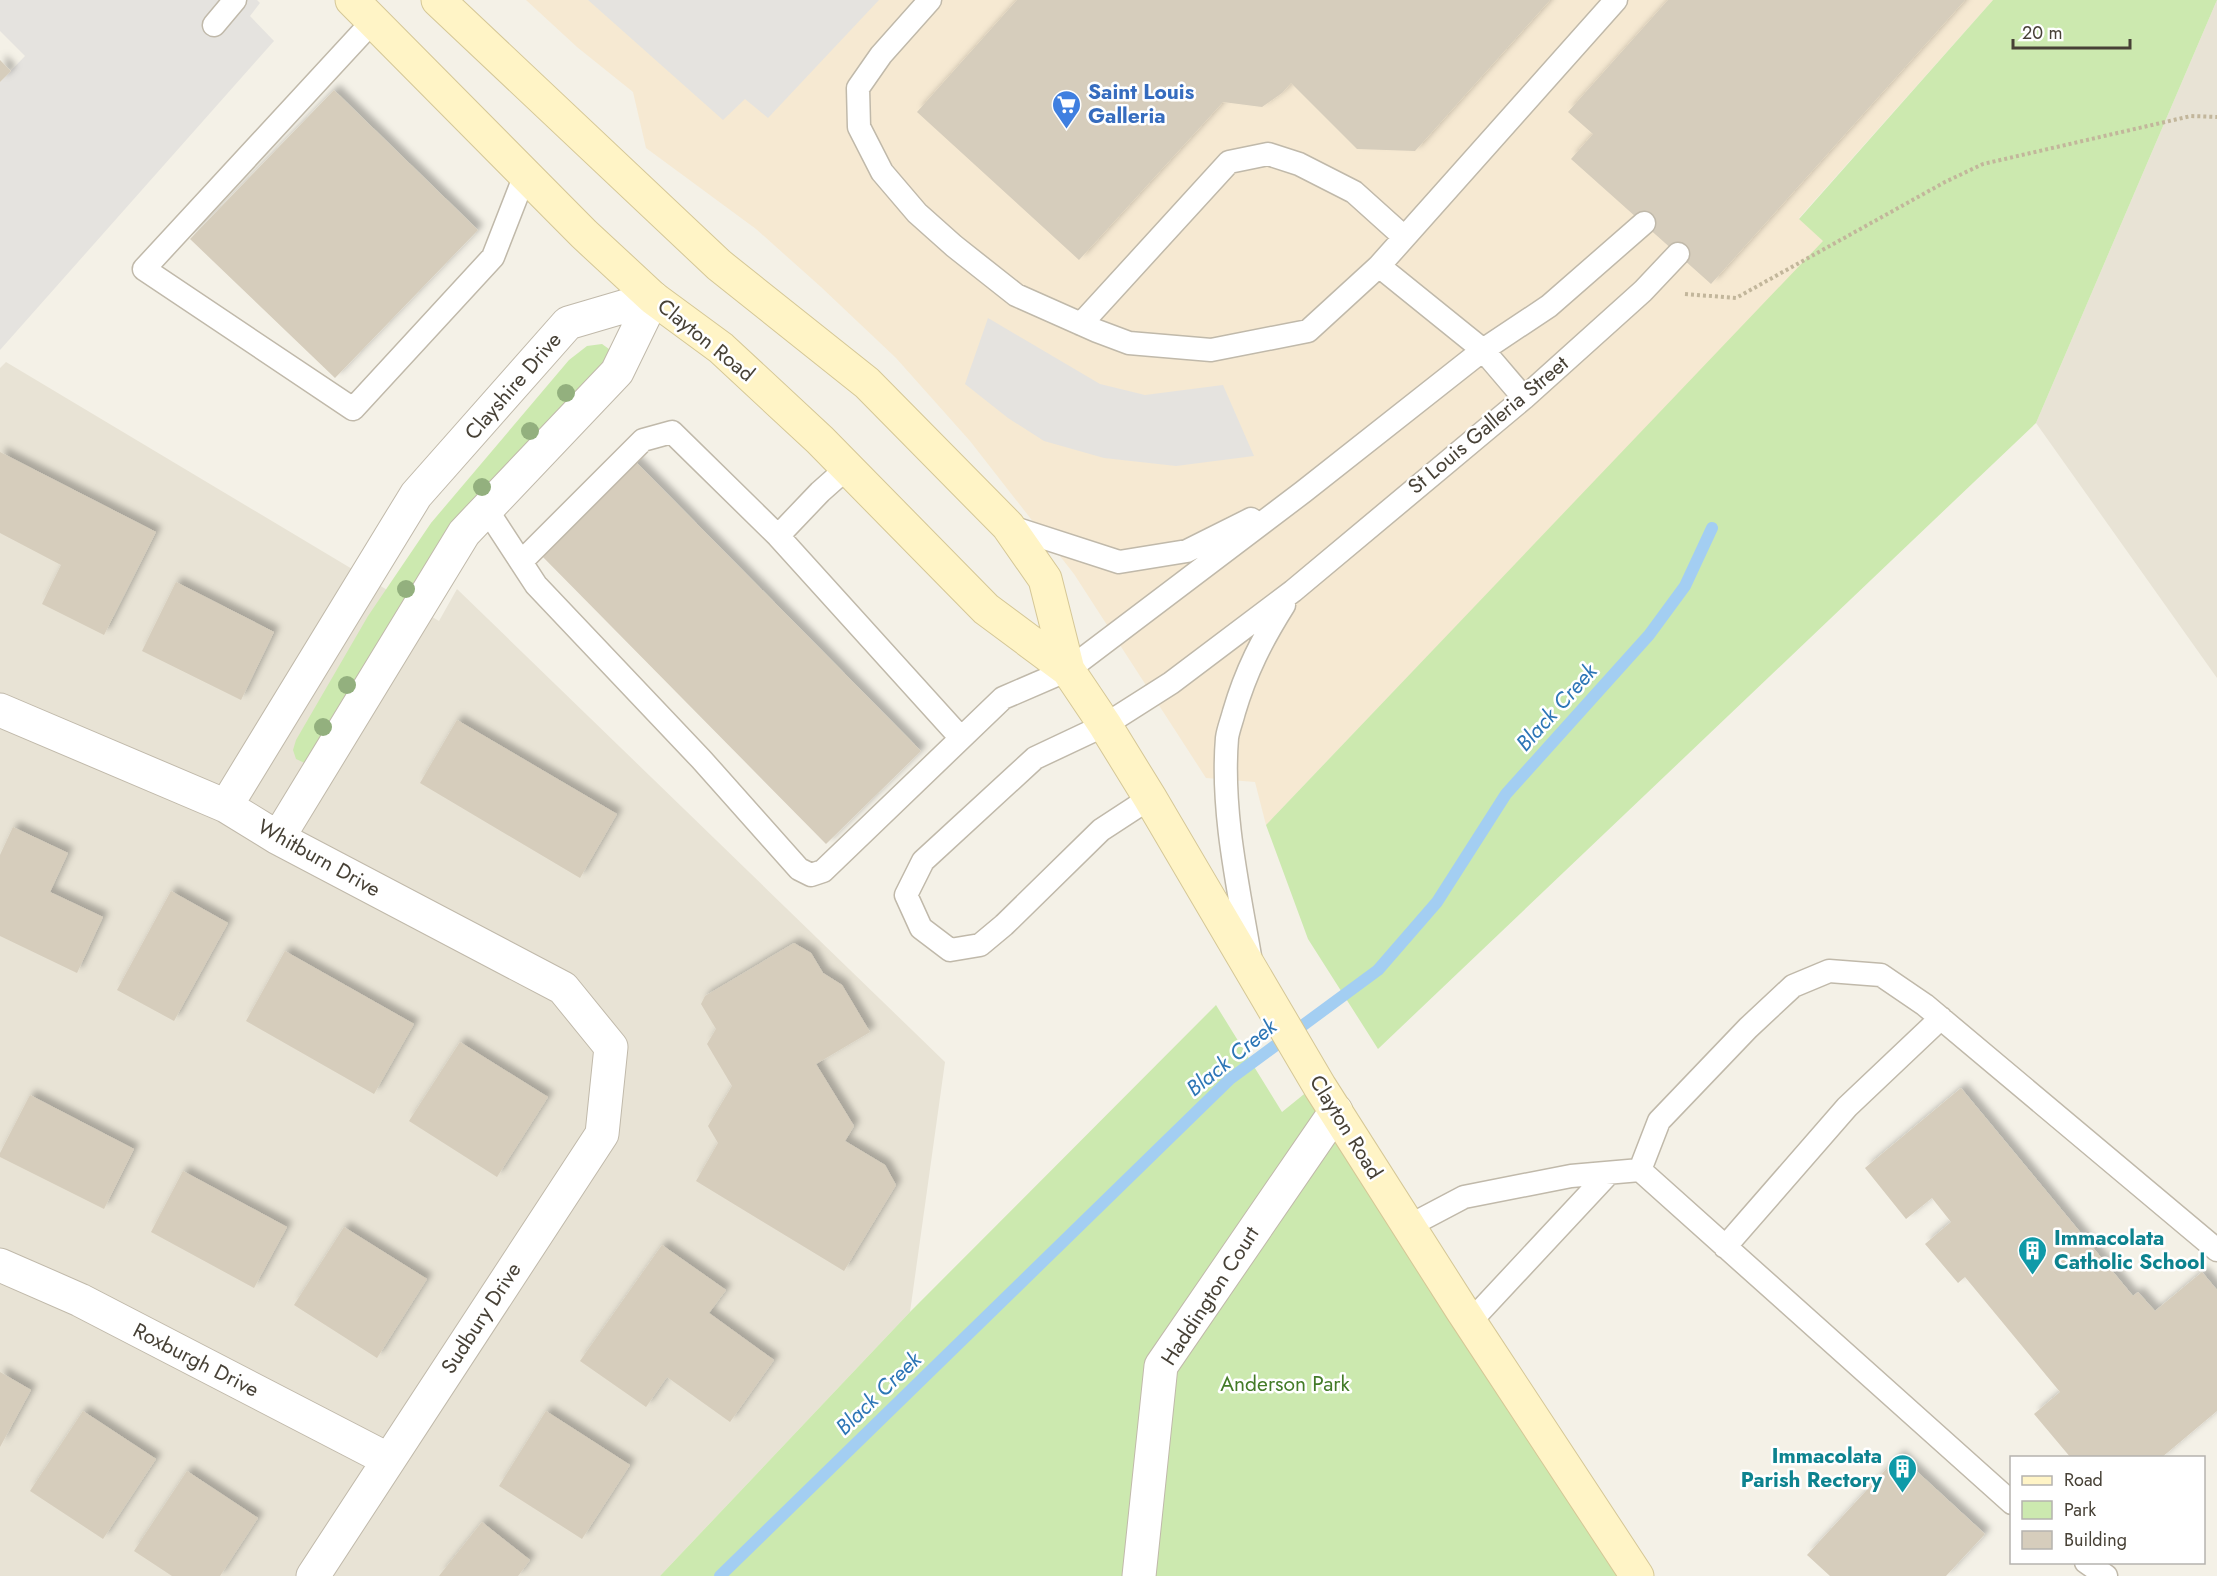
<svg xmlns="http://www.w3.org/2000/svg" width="2217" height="1576" viewBox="0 0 2217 1576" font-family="Jost,sans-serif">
<defs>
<filter id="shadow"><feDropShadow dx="5.5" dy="-5.5" stdDeviation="3" flood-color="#0004"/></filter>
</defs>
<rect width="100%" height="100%" fill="#f4f1e7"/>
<path fill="#e8e3d5" d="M 2217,0 L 2217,678 L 2036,423 Z
M 6,362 L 439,621 L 457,589 L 945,1062 L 910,1312 L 660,1576 L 0,1576 L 0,368 Z"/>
<path fill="#f6e9d2" d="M 526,0 L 1993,0 L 1799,218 L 1824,241 L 1266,825 L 1255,782 L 1206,778 L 1074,574 L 970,441 L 896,358 L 821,287 L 756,229 L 646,148 L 633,92 L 577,47 Z"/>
<path fill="#cce9af" d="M 1993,0 L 2217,0 L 2036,423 L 1378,1049 L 1308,939 L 1266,825 L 1823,241 L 1799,219 Z
M 602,344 L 609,349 L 611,360 L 309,765 L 296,759 L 293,750 L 296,740 L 368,616 L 431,523 L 569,360 L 587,346 Z
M 1216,1005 L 1282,1112 L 1319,1082 L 1636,1576 L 660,1576 L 910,1312 Z"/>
<path fill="#e5e3df" d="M 0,0 L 257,0 L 260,3 L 250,16 L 274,41 L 0,350 L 0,82 L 25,56 L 0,31 Z
M 588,0 L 879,0 L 768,118 L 745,99 L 723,120 Z
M 988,318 L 1100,384 L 1145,395 L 1223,385 L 1254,456 L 1176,466 L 1104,458 L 1044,441 L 1008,418 L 965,384 Z"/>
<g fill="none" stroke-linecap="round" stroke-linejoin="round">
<path stroke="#a3cef2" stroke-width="12" d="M 720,1576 L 1230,1079 L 1378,970 L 1437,902 L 1506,794 L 1649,635 L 1685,586 L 1712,528"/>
</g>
<path fill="#d6cdbc" filter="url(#shadow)" d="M 1017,0 L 1550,0 L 1415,151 L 1357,149 L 1291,83 L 1282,93 L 1262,107 L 1223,102 L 1079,260 L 917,112 Z
M 1668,0 L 1965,0 L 1711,284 L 1571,159 L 1593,134 L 1568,112 Z
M 0,60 L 11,71 L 0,82 Z
M 334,90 L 478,230 L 335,378 L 190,239 Z
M 0,452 L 156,532 L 104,635 L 42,604 L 61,565 L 0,533 Z
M 633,459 L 921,751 L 826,844 L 538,552 Z
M 176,582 L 274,632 L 241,700 L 142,651 Z
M 457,720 L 617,814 L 580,878 L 420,783 Z
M 13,827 L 68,853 L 50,892 L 103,917 L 77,973 L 0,936 L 0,855 Z
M 171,891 L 228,923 L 174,1021 L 117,990 Z
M 794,943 L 811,953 L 823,973 L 842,985 L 870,1032 L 816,1064 L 854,1126 L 845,1141 L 885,1165 L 896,1185 L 844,1271 L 696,1181 L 718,1143 L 708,1126 L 732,1086 L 707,1044 L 716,1029 L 701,1004 L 705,996 Z
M 285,951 L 414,1024 L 374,1094 L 246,1021 Z
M 460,1042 L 548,1097 L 497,1177 L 409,1121 Z
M 1961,1088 L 2133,1296 L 2138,1292 L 2155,1311 L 2202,1272 L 2217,1290 L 2217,1411 L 2161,1458 L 2071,1458 L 2034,1414 L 2060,1392 L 1965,1277 L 1958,1283 L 1925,1244 L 1951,1222 L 1932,1198 L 1906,1219 L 1865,1168 Z
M 30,1095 L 134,1149 L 104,1209 L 0,1157 L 0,1153 Z
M 183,1171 L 287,1227 L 254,1288 L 151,1232 Z
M 344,1227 L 427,1279 L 377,1358 L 294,1305 Z
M 662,1245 L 726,1290 L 709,1313 L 774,1360 L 730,1422 L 667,1377 L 646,1407 L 580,1361 Z
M 0,1372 L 31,1390 L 0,1447 Z
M 83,1411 L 156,1459 L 103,1539 L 30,1491 Z
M 546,1411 L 630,1465 L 582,1539 L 499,1486 Z
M 1899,1455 L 1985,1534 L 1946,1576 L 1830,1576 L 1807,1555 Z
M 187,1471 L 258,1518 L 220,1576 L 172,1576 L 134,1551 Z
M 482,1522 L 530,1560 L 518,1576 L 439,1576 Z"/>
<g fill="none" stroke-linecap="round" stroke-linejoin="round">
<defs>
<path id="lane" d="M 930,0 L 881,55 L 858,88 L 859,127 L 882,172 L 917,213 L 954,246 L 1016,295 L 1097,331 L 1129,343 L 1211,350 L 1308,331 L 1379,266 L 1616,0
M 373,21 L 144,269 L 353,409 L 493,257 L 525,175
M 214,25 L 235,0
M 1379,266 L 1483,350 L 1524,398
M 1081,324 L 1229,162 L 1268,154 L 1299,164 L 1354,192 L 1404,237
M 847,468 L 820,492 L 778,536 L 960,737
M 487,510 L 536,585 L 701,759 L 799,869 L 811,875 L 823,871 L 1003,698 L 1068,670 L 1303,492 L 1483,350 L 1549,306 L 1644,223
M 1008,526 L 1119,562 L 1187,551 L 1251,519
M 521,562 L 643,440 L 672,432 L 778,536
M 1150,798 L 1101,830 L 1004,925 L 980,945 L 950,950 L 921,928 L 906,895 L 923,861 L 1035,758 L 1105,725 L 1171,683 L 1293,591 L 1524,398 L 1643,291 L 1678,254
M 1250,956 C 1238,886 1221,810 1227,738 C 1228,730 1232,720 1234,712 C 1246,671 1262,640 1284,605
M 1640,1170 L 1659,1121 L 1748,1028 L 1793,986 L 1829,971 L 1881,975 L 1925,1005 L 2217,1250
M 1409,1226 L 1464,1197 L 1571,1176 L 1640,1170 L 2012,1503
M 1725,1247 L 1847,1107 L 1941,1018
M 1470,1322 L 1609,1173
M 2086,1562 L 2106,1576"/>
<path id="street" d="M 0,710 L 226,806 L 278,838 L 563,988 L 611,1047 L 602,1134 L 313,1576
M 226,806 L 416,495 L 568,323 L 653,298
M 278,838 L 464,533 L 617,372 L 653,298
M 0,1265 L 80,1300 L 389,1460
M 1139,1576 L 1161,1366 L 1336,1111"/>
<path id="secondary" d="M 352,0 L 584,234 L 653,298 L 721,348 L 820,440 L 986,609 L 1068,670 L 1105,725 L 1150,798 L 1320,1087 L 1462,1310 L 1637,1576
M 438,0 L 719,265 L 867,383 L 1008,526 L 1045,579 L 1068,670"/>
</defs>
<use href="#lane" stroke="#c0b9aa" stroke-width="25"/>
<use href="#street" stroke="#c0b9aa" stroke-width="35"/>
<use href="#secondary" stroke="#d5c796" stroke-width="35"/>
<path stroke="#c2b69b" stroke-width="4" stroke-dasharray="3 3" stroke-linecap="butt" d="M 1685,294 L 1736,298 L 1945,182 L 1983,164 L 2191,116 L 2217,117"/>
<use href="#lane" stroke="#fff" stroke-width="22"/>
<use href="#street" stroke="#fff" stroke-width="33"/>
<use href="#secondary" stroke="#fff4c6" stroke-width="33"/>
</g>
<g fill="#93b07e">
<circle cx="566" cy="393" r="9"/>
<circle cx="530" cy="431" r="9"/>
<circle cx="482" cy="487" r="9"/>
<circle cx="406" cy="589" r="9"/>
<circle cx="347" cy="685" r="9"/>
<circle cx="323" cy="727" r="9"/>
</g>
<defs>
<symbol id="supermarket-pin" viewBox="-11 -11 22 30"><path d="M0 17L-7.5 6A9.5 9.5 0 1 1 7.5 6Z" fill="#3f7fe0" stroke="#fff"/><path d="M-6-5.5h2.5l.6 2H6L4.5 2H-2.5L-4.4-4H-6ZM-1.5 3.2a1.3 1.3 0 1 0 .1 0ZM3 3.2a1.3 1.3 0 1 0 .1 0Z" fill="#fff"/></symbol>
<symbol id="building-pin" viewBox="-11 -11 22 30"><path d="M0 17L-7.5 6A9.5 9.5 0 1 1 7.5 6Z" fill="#0f9aa8" stroke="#fff"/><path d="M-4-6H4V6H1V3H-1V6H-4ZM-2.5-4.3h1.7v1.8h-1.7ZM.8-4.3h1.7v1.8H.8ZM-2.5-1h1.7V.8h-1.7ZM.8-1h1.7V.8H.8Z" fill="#fff"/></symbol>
</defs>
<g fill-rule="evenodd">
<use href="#supermarket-pin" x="1050" y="88" width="33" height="45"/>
<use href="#building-pin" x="2016" y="1234" width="33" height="45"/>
<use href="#building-pin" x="1886" y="1452" width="33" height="45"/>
</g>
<g text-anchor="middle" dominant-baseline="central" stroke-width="5" stroke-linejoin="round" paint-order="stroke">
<g font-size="21" font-weight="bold" fill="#366cbe" stroke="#fff" text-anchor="start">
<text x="1088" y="92">Saint Louis<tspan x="1088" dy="24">Galleria</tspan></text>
</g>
<g font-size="21" fill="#474136" stroke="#fff">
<text transform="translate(706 340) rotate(39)">Clayton Road</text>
<text transform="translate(513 386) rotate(-49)">Clayshire Drive</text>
<text transform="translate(1488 425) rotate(-40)">St Louis Galleria Street</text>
<text transform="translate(319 858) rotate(29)">Whitburn Drive</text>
<text transform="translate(1346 1127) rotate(58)">Clayton Road</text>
<text transform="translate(1210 1296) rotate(-57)">Haddington Court</text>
<text transform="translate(481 1318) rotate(-57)">Sudbury Drive</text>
<text transform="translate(196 1360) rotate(27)">Roxburgh Drive</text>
</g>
<g font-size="21" font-weight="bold" fill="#0d838f" stroke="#fff" text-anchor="start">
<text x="2054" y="1238">Immacolata<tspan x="2054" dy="24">Catholic School</tspan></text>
<text x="1882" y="1456" text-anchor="end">Immacolata<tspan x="1882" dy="24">Parish Rectory</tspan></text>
</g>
<g font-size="21" fill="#437b28" stroke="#fff">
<text x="1285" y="1384">Anderson Park</text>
</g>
<g font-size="22" font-style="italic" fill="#2d76b6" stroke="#fff">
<text transform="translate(1556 707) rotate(-48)">Black Creek</text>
<text transform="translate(1231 1057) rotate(-39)">Black Creek</text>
<text transform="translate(878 1393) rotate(-44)">Black Creek</text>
</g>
</g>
<rect x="2010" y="1456" width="195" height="108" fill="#ffffff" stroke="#b5b3af" stroke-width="1.5"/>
<rect x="2022" y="1476" width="30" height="9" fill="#fff4c6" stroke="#b5b3af" stroke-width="1.5"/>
<text x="2064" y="1486" font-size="18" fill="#474136">Road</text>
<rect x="2022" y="1501" width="30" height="18" fill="#cce9af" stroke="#b5b3af" stroke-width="1.5"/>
<text x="2064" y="1516" font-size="18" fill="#474136">Park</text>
<rect x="2022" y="1531" width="30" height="18" fill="#d6cdbc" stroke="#b5b3af" stroke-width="1.5"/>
<text x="2064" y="1546" font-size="18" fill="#474136">Building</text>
<path d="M2013 39v9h117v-9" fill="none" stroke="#474136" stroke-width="3"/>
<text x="2022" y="39" font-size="18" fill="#474136" stroke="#ffffff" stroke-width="4.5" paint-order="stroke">20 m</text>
</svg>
